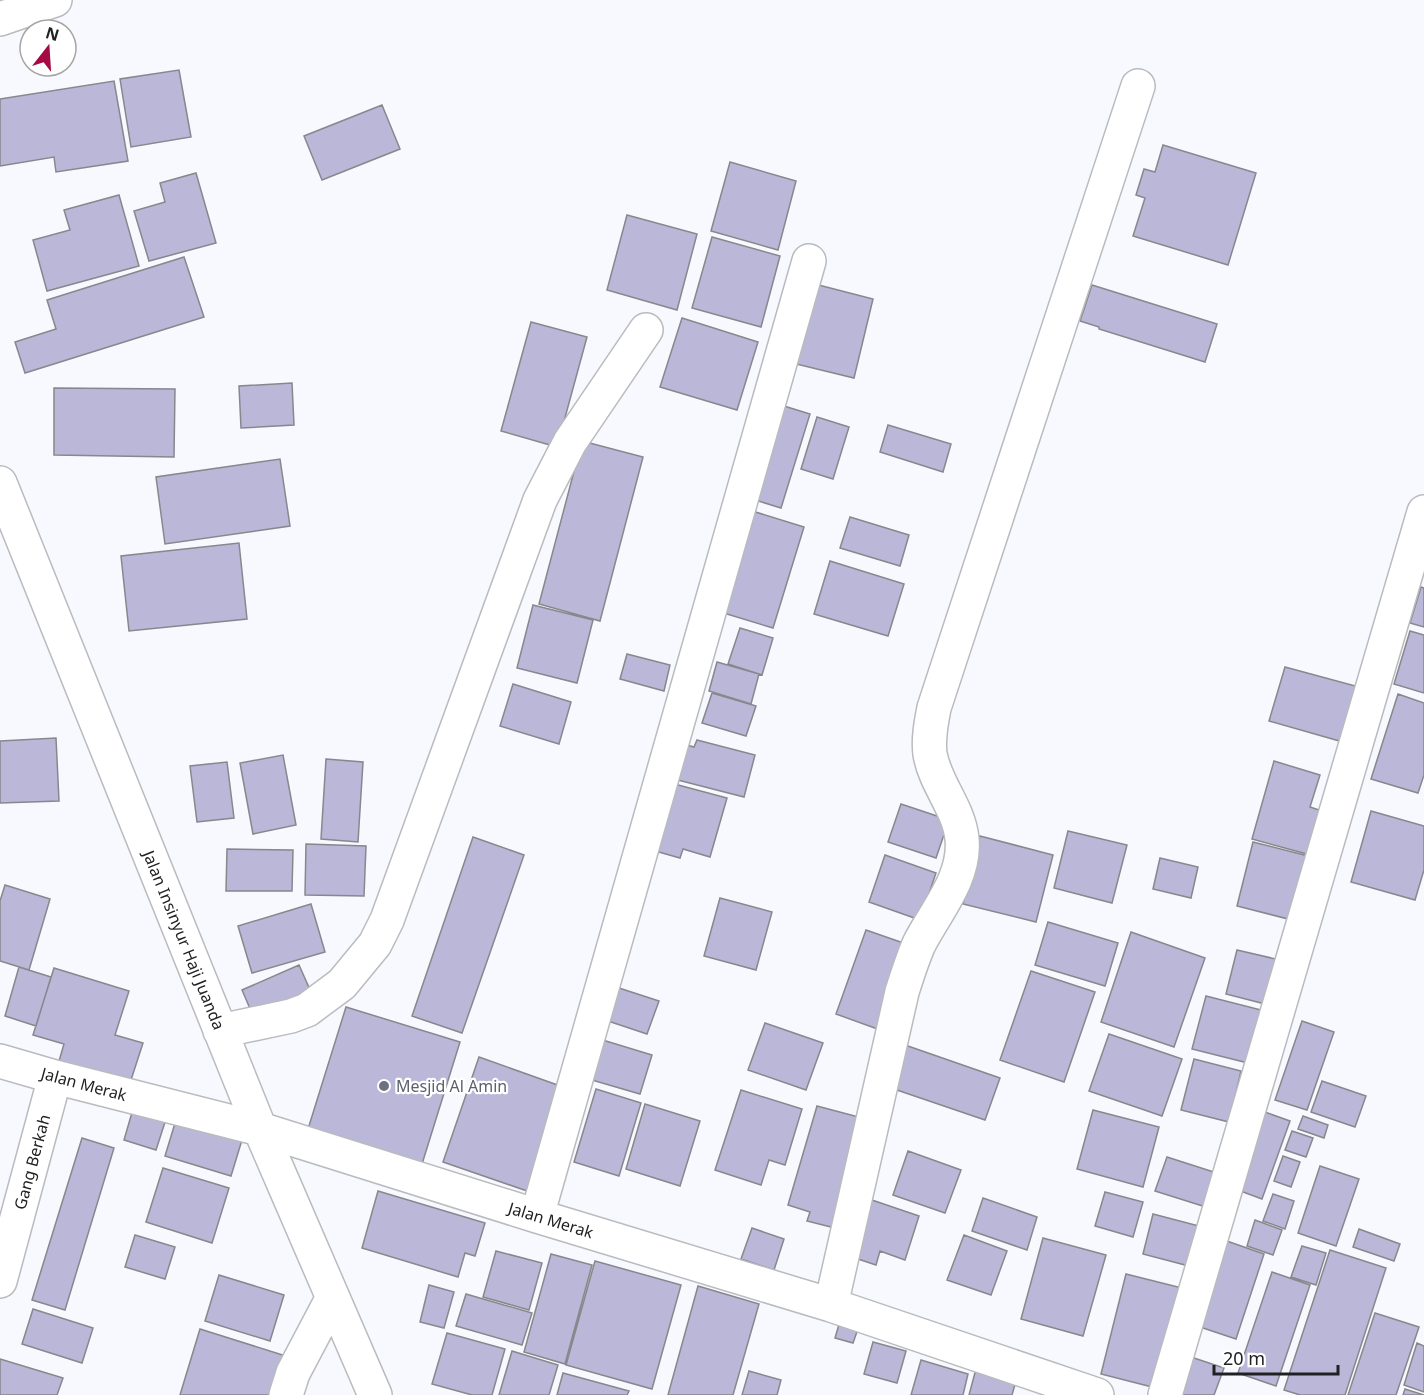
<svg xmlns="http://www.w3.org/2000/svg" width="1424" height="1395" viewBox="0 0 1424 1395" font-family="'Noto Sans',sans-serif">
<rect width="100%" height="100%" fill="#f7f9fe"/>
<path fill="#bab7d9" stroke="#87878c" stroke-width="1.5" d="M 179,70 L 191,137 L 131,147 L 120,79 Z
M 114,81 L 128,161 L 56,172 L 54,157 L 0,166 L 0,99 Z
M 382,105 L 400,149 L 322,180 L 304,136 Z
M 1163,145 L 1256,173 L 1228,265 L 1133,236 L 1145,198 L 1136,195 L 1144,169 L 1155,172 Z
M 730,162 L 796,181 L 778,250 L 711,231 Z
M 196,173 L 216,243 L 149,261 L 134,211 L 165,202 L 160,183 Z
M 119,195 L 139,266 L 47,291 L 33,240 L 70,230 L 64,210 Z
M 627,215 L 697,234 L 677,310 L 607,290 Z
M 712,237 L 780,256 L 761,327 L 692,308 Z
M 184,257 L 204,317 L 25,373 L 15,342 L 56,329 L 47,300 Z
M 807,282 L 873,299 L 854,378 L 788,362 Z
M 1092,285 L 1217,324 L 1205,362 L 1099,329 L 1099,327 L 1080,321 Z
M 682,318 L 758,342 L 737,410 L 660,387 Z
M 531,322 L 587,337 L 557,447 L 501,431 Z
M 292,383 L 294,425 L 241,428 L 239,386 Z
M 54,388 L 175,389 L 174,457 L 54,455 Z
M 784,406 L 810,414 L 781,508 L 755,500 Z
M 817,417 L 849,427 L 833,479 L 801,469 Z
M 888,425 L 951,444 L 943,472 L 880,452 Z
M 582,441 L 643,457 L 600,621 L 539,604 Z
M 280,459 L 290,526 L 165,544 L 156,477 Z
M 749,510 L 804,527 L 773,628 L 717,611 Z
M 850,517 L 909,535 L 900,566 L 840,548 Z
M 239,543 L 247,619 L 129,631 L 121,556 Z
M 830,561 L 904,584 L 888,636 L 814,614 Z
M 1421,587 L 1424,588 L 1424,627 L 1410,623 Z
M 533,605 L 593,620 L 577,683 L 517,668 Z
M 740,628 L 773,638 L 762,675 L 728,664 Z
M 1410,631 L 1424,635 L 1424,693 L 1394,684 Z
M 627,654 L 670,665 L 664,691 L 620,679 Z
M 717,662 L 759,674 L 751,704 L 709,691 Z
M 1285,667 L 1359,687 L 1343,742 L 1269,721 Z
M 513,684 L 571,702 L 559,744 L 500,726 Z
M 712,693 L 756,706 L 746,736 L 702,723 Z
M 1398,694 L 1424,703 L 1424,775 L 1418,793 L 1371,779 Z
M 56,738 L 59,801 L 0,803 L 0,741 Z
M 697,740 L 755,755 L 744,797 L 666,777 L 676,742 L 694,747 Z
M 283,755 L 296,825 L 253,834 L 240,763 Z
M 326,759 L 363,762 L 358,842 L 321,839 Z
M 1274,761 L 1320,775 L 1310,807 L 1331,814 L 1318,857 L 1252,839 Z
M 227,762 L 234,818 L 197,822 L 190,766 Z
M 667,782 L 727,798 L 710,857 L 683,849 L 680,858 L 648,849 Z
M 901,804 L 949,820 L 936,858 L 888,842 Z
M 1371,811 L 1424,826 L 1424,870 L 1415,900 L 1351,882 Z
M 1068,831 L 1127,845 L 1112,903 L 1054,888 Z
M 980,836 L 1053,855 L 1036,922 L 963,904 Z
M 473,837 L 524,855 L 462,1033 L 412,1016 Z
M 1253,842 L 1312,857 L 1296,921 L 1237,906 Z
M 306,844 L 366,846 L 364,896 L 305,895 Z
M 227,849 L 293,850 L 292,891 L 226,891 Z
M 885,855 L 936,873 L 920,920 L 869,902 Z
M 1160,858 L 1198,867 L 1191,898 L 1153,889 Z
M 5,885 L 50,899 L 29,970 L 0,961 L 0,901 Z
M 720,898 L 772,912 L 756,970 L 704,956 Z
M 311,904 L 325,952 L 252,973 L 238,926 Z
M 1048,922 L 1118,943 L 1105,986 L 1035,965 Z
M 866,930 L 912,946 L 883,1031 L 836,1014 Z
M 1131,932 L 1205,958 L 1174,1047 L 1101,1022 Z
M 1237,950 L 1280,960 L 1269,1005 L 1226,994 Z
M 299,965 L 311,992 L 254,1018 L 242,990 Z
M 19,967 L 51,977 L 36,1026 L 5,1016 Z
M 54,968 L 129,991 L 115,1035 L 143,1043 L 130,1083 L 59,1061 L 64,1044 L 33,1035 Z
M 1031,971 L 1095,992 L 1064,1082 L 1000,1060 Z
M 619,988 L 659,1001 L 647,1034 L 608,1021 Z
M 1206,996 L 1261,1010 L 1248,1063 L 1192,1049 Z
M 346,1007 L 460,1042 L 422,1164 L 308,1129 Z
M 1302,1021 L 1334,1032 L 1307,1110 L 1275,1100 Z
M 765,1023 L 823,1043 L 806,1090 L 748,1070 Z
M 1109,1034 L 1182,1059 L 1162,1116 L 1089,1091 Z
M 596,1038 L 652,1055 L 640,1094 L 585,1078 Z
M 905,1045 L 1000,1078 L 985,1120 L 891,1088 Z
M 479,1057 L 566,1088 L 530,1192 L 443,1162 Z
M 1194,1059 L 1241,1071 L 1229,1122 L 1181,1110 Z
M 1322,1081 L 1366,1096 L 1355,1127 L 1311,1112 Z
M 596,1089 L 641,1103 L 619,1176 L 574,1162 Z
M 741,1090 L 802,1109 L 785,1165 L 769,1160 L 761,1185 L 715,1170 Z
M 645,1104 L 700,1121 L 680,1186 L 626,1169 Z
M 817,1106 L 870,1120 L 839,1229 L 807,1221 L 810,1212 L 788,1205 Z
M 133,1109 L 166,1119 L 156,1150 L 124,1140 Z
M 1093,1110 L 1159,1127 L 1143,1187 L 1077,1169 Z
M 1262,1111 L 1290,1121 L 1262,1199 L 1235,1189 Z
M 1303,1116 L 1328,1125 L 1324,1138 L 1298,1129 Z
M 176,1120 L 242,1140 L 231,1176 L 165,1156 Z
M 1292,1131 L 1313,1138 L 1306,1157 L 1285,1150 Z
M 82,1138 L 114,1148 L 65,1310 L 32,1300 Z
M 908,1151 L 961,1170 L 945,1213 L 893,1195 Z
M 1283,1156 L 1300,1162 L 1291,1187 L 1274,1181 Z
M 1167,1157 L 1220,1174 L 1209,1208 L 1155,1191 Z
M 1320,1166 L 1359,1179 L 1336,1246 L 1298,1233 Z
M 163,1168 L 229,1188 L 212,1243 L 146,1222 Z
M 378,1191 L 485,1223 L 475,1256 L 465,1253 L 458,1277 L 362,1248 Z
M 1105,1192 L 1143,1202 L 1133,1237 L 1095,1226 Z
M 1273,1194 L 1294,1201 L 1285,1229 L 1263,1221 Z
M 983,1198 L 1037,1217 L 1027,1250 L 972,1231 Z
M 869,1199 L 919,1216 L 905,1260 L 880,1251 L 876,1265 L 849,1256 Z
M 1153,1214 L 1199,1226 L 1189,1266 L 1143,1254 Z
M 1255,1220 L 1282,1230 L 1273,1255 L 1247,1246 Z
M 752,1228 L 784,1239 L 774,1270 L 741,1259 Z
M 1359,1229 L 1400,1244 L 1394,1261 L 1353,1247 Z
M 135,1235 L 175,1247 L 165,1279 L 125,1267 Z
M 964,1235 L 1007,1251 L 991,1295 L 947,1280 Z
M 1043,1238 L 1106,1255 L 1083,1336 L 1021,1319 Z
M 1224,1240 L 1264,1254 L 1236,1339 L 1194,1325 Z
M 1302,1246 L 1326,1253 L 1316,1285 L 1291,1277 Z
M 1330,1250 L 1386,1268 L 1345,1395 L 1300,1395 L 1284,1390 Z
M 496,1251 L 542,1263 L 529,1310 L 483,1297 Z
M 551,1254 L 592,1265 L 565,1364 L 524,1352 Z
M 595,1261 L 681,1285 L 652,1389 L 566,1365 Z
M 1272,1272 L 1310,1285 L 1276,1386 L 1238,1373 Z
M 1126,1274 L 1186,1289 L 1160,1389 L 1101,1374 Z
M 219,1275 L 284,1295 L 270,1341 L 205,1321 Z
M 429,1285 L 454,1292 L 444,1328 L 420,1322 Z
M 698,1286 L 759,1304 L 733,1395 L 668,1395 Z
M 466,1294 L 532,1313 L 522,1345 L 456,1326 Z
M 33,1309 L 93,1328 L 82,1363 L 22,1344 Z
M 1375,1313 L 1419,1327 L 1396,1395 L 1348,1395 Z
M 840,1321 L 859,1326 L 853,1343 L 835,1338 Z
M 200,1329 L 289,1357 L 278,1395 L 180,1395 Z
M 447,1333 L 505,1349 L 492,1395 L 472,1395 L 432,1384 Z
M 873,1342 L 906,1351 L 897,1383 L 864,1374 Z
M 1417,1343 L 1424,1346 L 1424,1392 L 1404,1385 Z
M 512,1351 L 558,1365 L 549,1395 L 499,1395 Z
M 1188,1356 L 1224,1368 L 1214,1395 L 1175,1395 Z
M 0,1359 L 63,1378 L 57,1395 L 0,1395 Z
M 921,1360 L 968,1374 L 963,1395 L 911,1395 Z
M 976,1369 L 1016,1381 L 1012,1395 L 969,1395 Z
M 749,1371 L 781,1380 L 777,1395 L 742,1395 Z
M 563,1373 L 629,1391 L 627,1395 L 557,1395 Z
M 1405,1389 L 1424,1395 L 1403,1395 Z"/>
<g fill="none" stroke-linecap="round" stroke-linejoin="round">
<defs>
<path id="minor" d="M 0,19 L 55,0
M 0,483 L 260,1129 L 375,1395
M 220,1031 L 291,1016 L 307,1010 L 342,984 L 375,944 L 387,920 L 540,500 L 570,442 L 646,330
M 0,1061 L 55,1077 L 260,1129 L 537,1216 L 831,1305 L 1097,1395
M 537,1216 L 809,261
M 0,1281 L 55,1077
M 831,1305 L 902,992 C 907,976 912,960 919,944 C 935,912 966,878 962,839 C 959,808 935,784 930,754 C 928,739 931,723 934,708 L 1138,86
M 286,1395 L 293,1373 L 332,1299
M 1165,1395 L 1424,512"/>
</defs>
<use href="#minor" stroke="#b9bbbf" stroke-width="36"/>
<use href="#minor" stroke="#fff" stroke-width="33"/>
</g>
<circle fill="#6b7280" stroke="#fff" stroke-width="2" cx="384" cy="1086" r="6"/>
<g text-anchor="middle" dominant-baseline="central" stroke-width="4.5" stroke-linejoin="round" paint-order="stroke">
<g font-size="16" fill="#212123" stroke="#fff">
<text transform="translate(184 940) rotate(68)">Jalan Insinyur Haji Juanda</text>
<text transform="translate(84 1084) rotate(15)">Jalan Merak</text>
<text transform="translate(32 1162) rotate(-75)">Gang Berkah</text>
<text transform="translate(551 1220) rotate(17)">Jalan Merak</text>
</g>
<g font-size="16" fill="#5b616d" stroke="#fff" text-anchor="start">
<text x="396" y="1086">Mesjid Al Amin</text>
</g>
</g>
<g transform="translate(48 48) rotate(17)"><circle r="28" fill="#ffffff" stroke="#a6a6a7" stroke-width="1.5"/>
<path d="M0-4.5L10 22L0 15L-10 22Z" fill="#a40b44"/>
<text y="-9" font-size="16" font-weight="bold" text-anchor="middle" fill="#212123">N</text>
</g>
<path d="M1214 1365v9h124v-9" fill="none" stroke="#212123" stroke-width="3"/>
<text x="1223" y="1365" font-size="18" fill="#212123" stroke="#ffffff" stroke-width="4.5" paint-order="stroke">20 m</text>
</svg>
